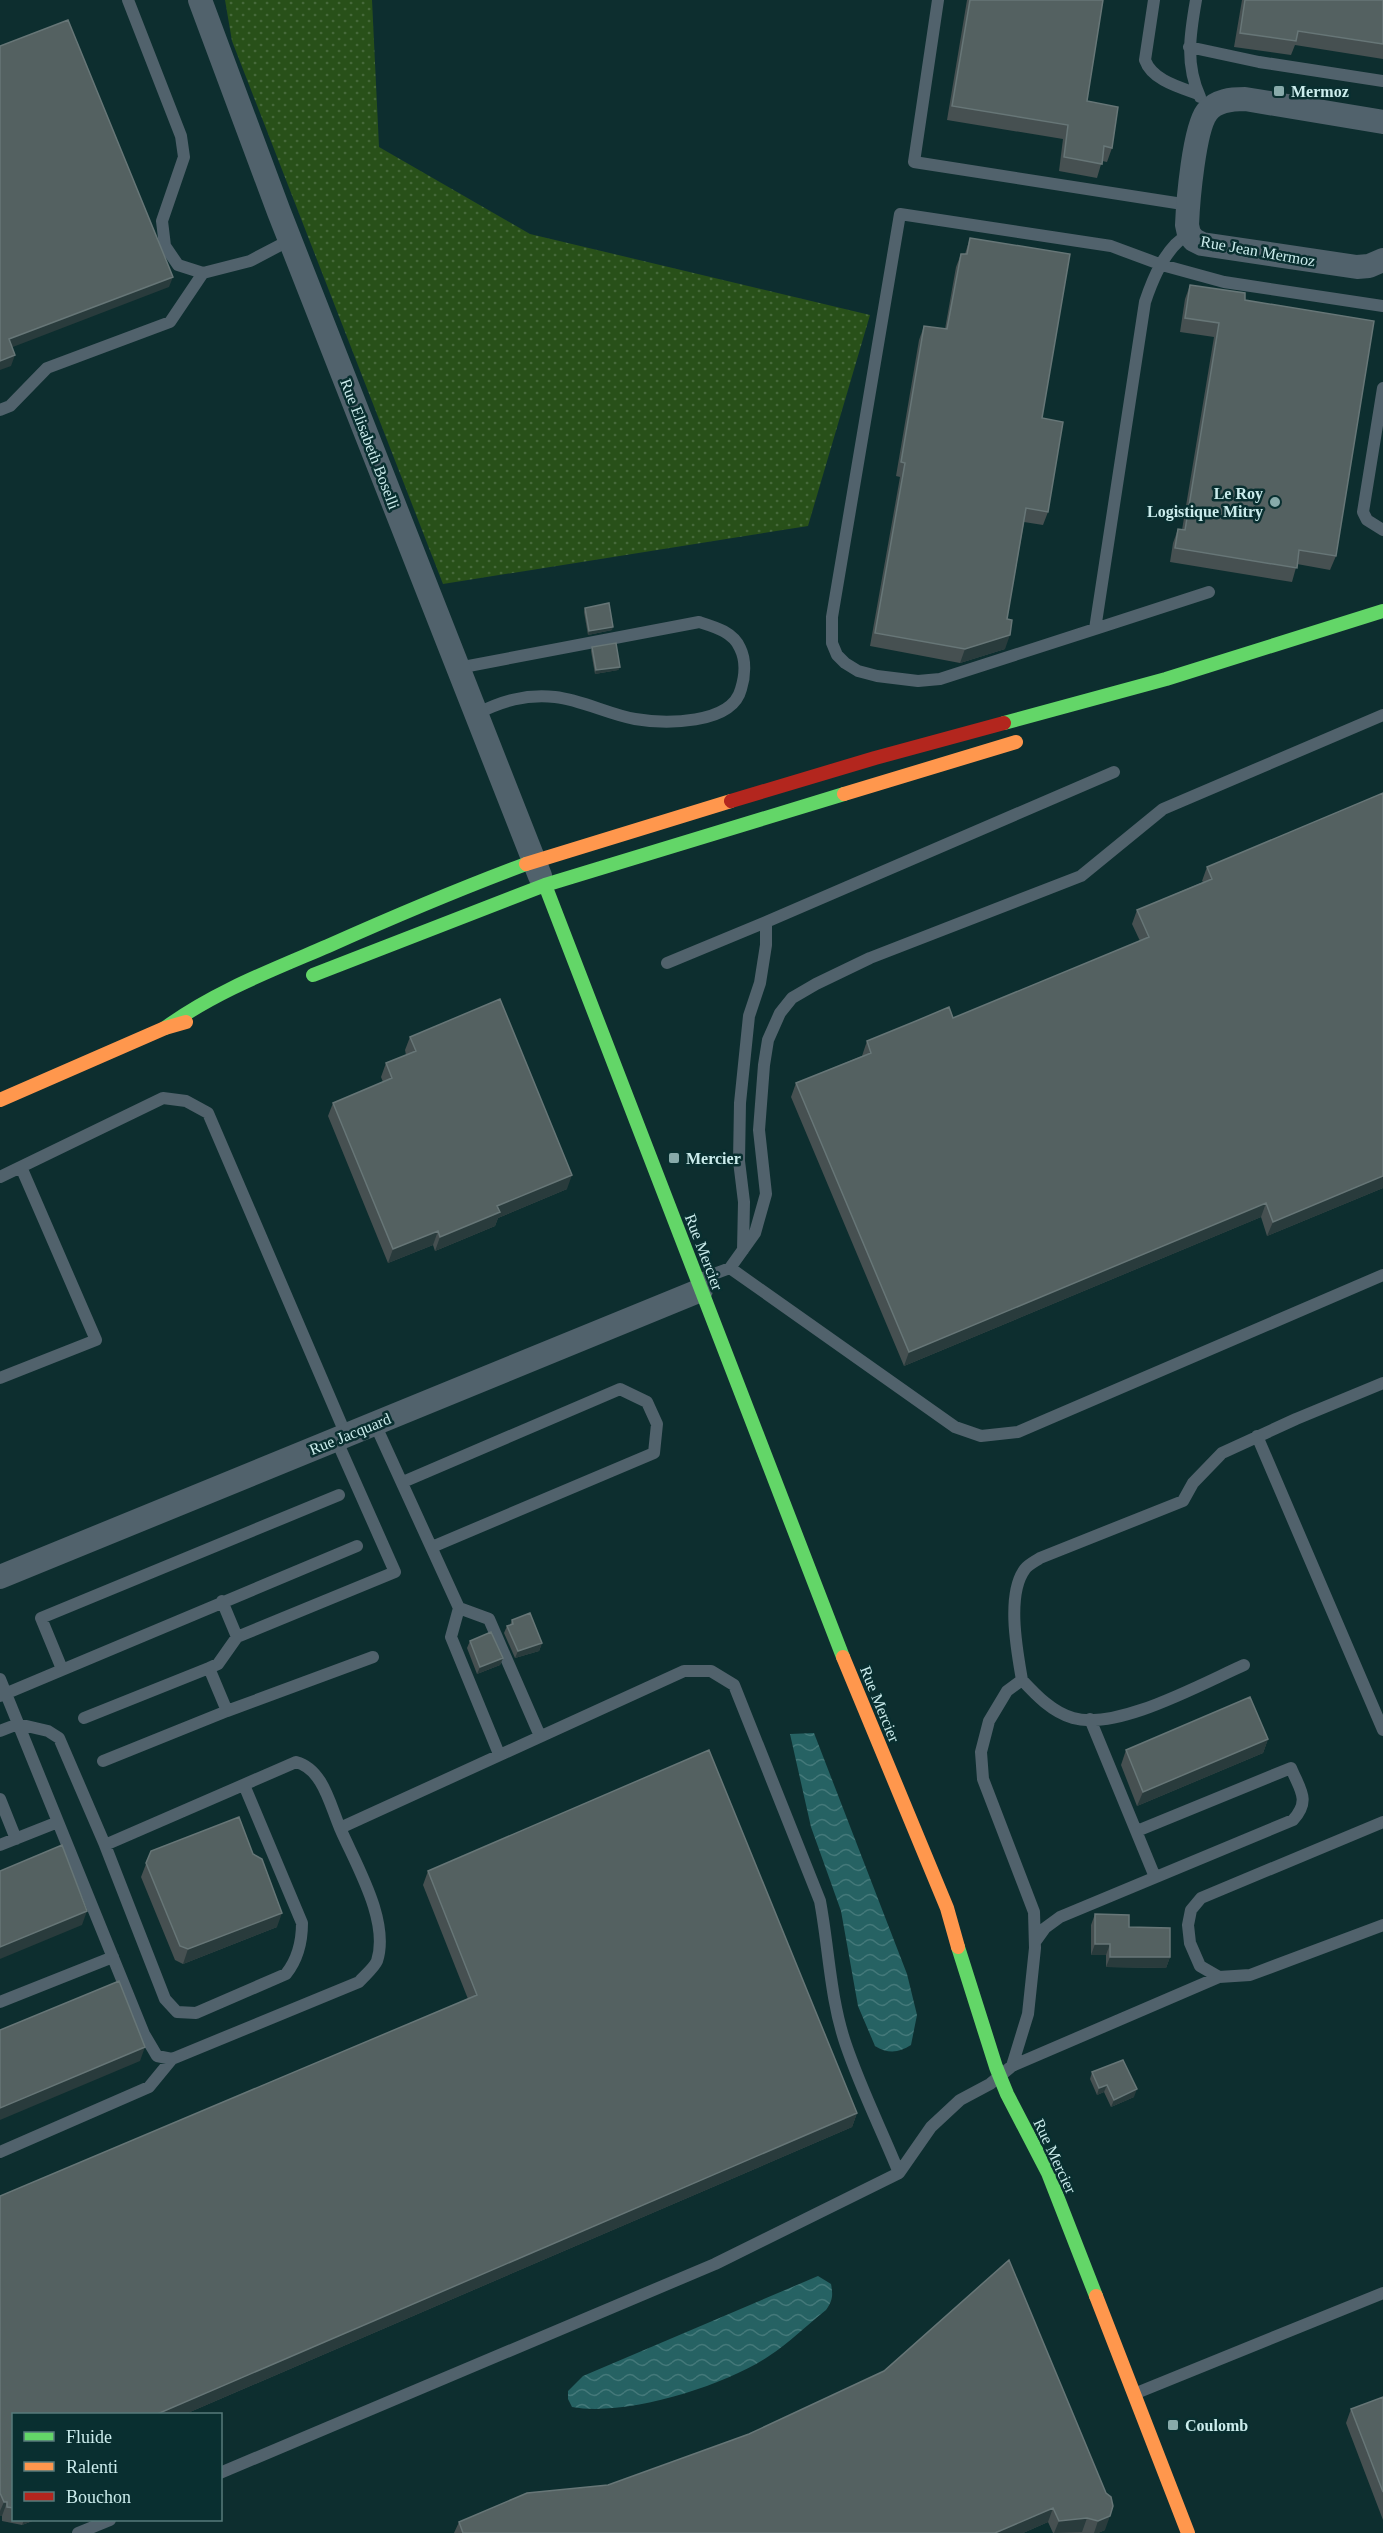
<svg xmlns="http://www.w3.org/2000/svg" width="1383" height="2533" viewBox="0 0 1383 2533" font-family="Georgia,serif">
<defs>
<pattern id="grass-dots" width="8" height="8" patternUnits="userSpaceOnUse" patternTransform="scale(1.5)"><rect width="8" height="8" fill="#285019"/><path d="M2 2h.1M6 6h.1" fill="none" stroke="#46693b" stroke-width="1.8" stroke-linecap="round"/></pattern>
<pattern id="water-waves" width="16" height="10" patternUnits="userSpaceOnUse" patternTransform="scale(1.5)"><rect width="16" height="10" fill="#266263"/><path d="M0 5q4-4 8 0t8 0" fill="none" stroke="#44797a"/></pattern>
</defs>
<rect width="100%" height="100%" fill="#0d2e2f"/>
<path fill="url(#grass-dots)" d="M 225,0 L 372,0 L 379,147 L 530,234 L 870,315 L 808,526 L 443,584 L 232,41 Z"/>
<path fill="url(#water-waves)" d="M 814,1733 L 907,1974 L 917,2015 L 911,2045 C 899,2053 888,2054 875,2046 L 858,2006 L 841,1911 L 811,1827 L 790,1734 Z
M 818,2276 L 831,2284 C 833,2295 833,2300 826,2310 C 807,2325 789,2343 769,2356 C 725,2386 625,2417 572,2407 L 568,2399 L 568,2391 L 583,2376 Z"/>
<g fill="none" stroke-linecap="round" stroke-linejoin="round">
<path stroke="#51626c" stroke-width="12" d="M 128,0 L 181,136 L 184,157 L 162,221 L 165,246 L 178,265 L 203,273 L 250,261 L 290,240
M 938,0 L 914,162 L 1189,205
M 1154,0 L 1145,60 C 1152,80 1179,87 1198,94
M 1196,0 C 1190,34 1185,64 1200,97
M 1189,47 L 1259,62 L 1383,81
M 1189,234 C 1166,246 1153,278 1145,302 L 1095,629 L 1209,592
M 1383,388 L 1363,512 L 1367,520 L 1383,530
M 0,410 L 10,406 L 47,368 L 170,322 L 203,273
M 1095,629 L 940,679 L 918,681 L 877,676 L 858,671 L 845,663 L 837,655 L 832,643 L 832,617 L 900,214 L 1111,246 L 1162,265 L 1224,282 L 1383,306
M 458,668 L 699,622 C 715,627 733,632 740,648 C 746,660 745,676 741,689 C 732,725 664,724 635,719 C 608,714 582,700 555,697 C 525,694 502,701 476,714
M 667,963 L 766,922
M 0,1177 L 163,1098 L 186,1101 L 208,1113 L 346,1435
M 743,1250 L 744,1202 L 739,1161 L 740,1103 L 749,1016 L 760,983 L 766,945 L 766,922 L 1114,772
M 730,1268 L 955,1427 L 981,1436 L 1018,1432 L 1383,1275
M 698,1280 L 730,1268 L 755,1233 L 766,1194 L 759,1130 L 764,1065 L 768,1040 L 780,1013 L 792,998 L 816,984 L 870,958 L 1081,876 L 1163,809 L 1383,715
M 0,1378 L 96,1340 L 21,1167
M 375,1424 L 459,1608 L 451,1637 L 499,1754
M 1257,1436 L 1383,1730
M 403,1482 L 620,1389 L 647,1402 L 657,1424 L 654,1453 L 432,1547
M 222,1601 L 237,1637
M 459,1608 L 489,1619 L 540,1736
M 62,1669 L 41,1618 L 339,1495
M 0,1679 L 144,2034 L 157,2056 L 172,2059 L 359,1982 C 364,1976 374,1968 377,1961 C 390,1921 356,1865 340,1828 L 684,1671 L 711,1671 L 734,1685 L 820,1901 C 829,1949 830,1999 846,2045 C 861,2089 882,2131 899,2173
M 1022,1680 C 1017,1651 1006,1594 1025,1569 C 1029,1564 1036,1561 1040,1558 L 1183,1501 L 1193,1483 L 1222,1453 L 1296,1419 L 1383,1383
M 0,1696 L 357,1546
M 227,1711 L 373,1657
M 84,1718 L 209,1668 L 218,1664 L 237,1637 L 395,1572 L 336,1439
M 1090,1719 L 1155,1877
M 0,1731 L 18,1724 L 48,1731 L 59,1738 L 105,1845 L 296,1762 C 323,1769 330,1805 340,1828
M 103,1761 L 227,1711 L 209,1668
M 0,1799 L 16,1839
M 1383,1822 L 1201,1898 L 1191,1910 L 1188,1925 L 1190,1943 L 1200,1966 L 1219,1977 L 1250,1975 L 1383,1925
M 0,1845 L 58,1822
M 105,1845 L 165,1999 L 177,2012 L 196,2013 L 286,1974 C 298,1959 302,1943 302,1923 L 244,1785
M 1035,1942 L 1045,1928 L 1060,1917 L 1293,1820 C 1311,1800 1300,1790 1291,1768 L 1137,1831
M 0,2002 L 113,1957
M 1012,2066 L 1219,1977
M 0,2152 L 149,2087 L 172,2059
M 1134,2394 L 1383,2293
M 220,2473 L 715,2264 L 899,2173 L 931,2127 L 960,2100 L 990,2084 L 1012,2066 L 1028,2014 L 1035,1948 L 1034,1912 L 983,1779 L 981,1752 L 989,1721 L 1007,1691 L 1022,1680 C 1036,1695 1052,1712 1073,1718 C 1117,1731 1201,1684 1244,1665
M 78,2533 L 110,2520"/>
<path stroke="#51626c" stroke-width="24" d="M 200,0 L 279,212 L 540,876
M 1383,122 L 1245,99 C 1232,99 1216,100 1207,112 C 1194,129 1188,201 1187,225 L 1189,234 L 1194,240 L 1202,244 L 1357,267 L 1369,266 L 1383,260
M 0,1577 L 701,1290"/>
<path stroke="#63d668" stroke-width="14" d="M 1004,723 L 1166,679 L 1383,611
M 545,885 L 843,1657
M 313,975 L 545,885 L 844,794
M 165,1028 C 214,992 272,970 328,946 C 393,917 459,889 526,864
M 958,1947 L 996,2067 L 1007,2094 L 1048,2173 L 1096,2296"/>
<path stroke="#ff974d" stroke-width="14" d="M 844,794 L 1016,742
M 526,864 L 731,801
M 0,1100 L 165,1028 L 186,1022
M 843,1657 L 947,1908 L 958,1947
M 1096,2296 L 1188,2533"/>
<path stroke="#b3261e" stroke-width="14" d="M 731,801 L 875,758 L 1004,723"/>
</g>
<path fill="#465051" d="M 967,0 L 1103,0 L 1087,101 L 1112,148 L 1107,162 L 1102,161 L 1097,178 L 1059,171 L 1063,139 L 947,120 Z
M 1242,0 L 1383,0 L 1383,59 L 1295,45 L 1291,55 L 1234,47 Z
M 970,238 L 1042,418 L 1048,512 L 1043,525 L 1024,522 L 1007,619 L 1005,649 L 960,663 L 870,646 L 900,477 L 896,476 L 919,340 L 924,326 L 945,329 L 956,267 L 961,254 L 965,254 Z
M 1190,285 L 1245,300 L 1336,556 L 1330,570 L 1297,564 L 1292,582 L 1170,562 L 1173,543 L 1178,529 L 1182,530 L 1214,337 L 1180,332 L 1185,299 Z
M 585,608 L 612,630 L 588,635 L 584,612 Z
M 592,647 L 620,667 L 618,670 L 595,674 L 591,651 Z
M 1383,793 L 1383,1188 L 1267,1236 L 1261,1217 L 904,1366 L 791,1097 L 796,1083 L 862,1056 L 867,1041 L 953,1018 L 1140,941 L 1132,924 L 1137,910 L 1203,882 L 1202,881 L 1207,867 Z
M 410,1037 L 567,1189 L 498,1218 L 495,1226 L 435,1251 L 433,1245 L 388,1263 L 328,1116 L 333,1103 L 383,1082 L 381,1077 L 386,1063 L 406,1055 L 405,1050 Z
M 512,1620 L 542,1643 L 539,1651 L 515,1658 L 504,1633 L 507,1626 L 510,1625 Z
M 470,1641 L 503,1658 L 500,1665 L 477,1674 L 467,1648 Z
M 1268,1739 L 1263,1753 L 1137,1806 L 1121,1765 L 1126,1750 Z
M 151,1851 L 277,1927 L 183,1964 L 175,1960 L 141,1877 Z
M 428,1871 L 857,2113 L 852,2127 L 183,2415 L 14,2415 L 14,2520 L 35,2520 L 22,2525 L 2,2521 L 2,2516 L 0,2516 L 0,2196 L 468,1999 L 423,1885 Z
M 1095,1914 L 1129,1927 L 1170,1957 L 1166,1968 L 1106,1967 L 1106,1955 L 1091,1955 L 1091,1925 Z
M 1092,2072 L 1134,2097 L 1111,2107 L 1104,2092 L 1097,2095 L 1090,2079 Z
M 1009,2260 L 1105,2530 L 1098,2533 L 1053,2533 L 1048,2522 L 1023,2533 L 454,2533 L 459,2522 L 608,2485 L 749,2434 L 884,2371 Z
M 1383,2397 L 1383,2520 L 1346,2423 L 1351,2409 Z"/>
<path fill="#293b3c" d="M 173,277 L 169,287 L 5,350 L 9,339 Z
M 15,355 L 11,366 L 0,370 L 0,361 Z
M 613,627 L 612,630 L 588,635 L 589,631 Z
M 1010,635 L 1005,649 L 960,663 L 965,649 Z
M 620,667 L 618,670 L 595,674 L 596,670 Z
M 572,1175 L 567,1189 L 498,1218 L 495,1226 L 435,1251 L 440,1237 L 497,1206 Z
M 1383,1176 L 1383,1188 L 1267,1236 L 1273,1222 Z
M 1266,1203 L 1261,1217 L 904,1366 L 909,1352 Z
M 438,1231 L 433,1245 L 388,1263 L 393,1249 Z
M 542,1643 L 539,1651 L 515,1658 L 518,1651 Z
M 503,1658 L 500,1665 L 477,1674 L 480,1667 Z
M 1268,1739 L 1263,1753 L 1137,1806 L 1143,1792 Z
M 87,1911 L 82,1925 L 0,1959 L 0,1947 Z
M 282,1913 L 277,1927 L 183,1964 L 188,1949 Z
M 1095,1944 L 1110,1944 L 1106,1955 L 1091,1955 Z
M 1110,1957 L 1170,1957 L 1166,1968 L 1106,1967 Z
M 145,2047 L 140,2061 L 0,2120 L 0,2108 Z
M 1107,2085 L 1104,2092 L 1097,2095 L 1099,2088 Z
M 1137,2089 L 1134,2097 L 1111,2107 L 1114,2100 Z
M 857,2113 L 852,2127 L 183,2415 L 155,2415 Z
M 4,2502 L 7,2502 L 2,2516 L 0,2516 L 0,2511 Z
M 1053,2508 L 1048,2522 L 1023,2533 L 995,2533 Z
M 1110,2516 L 1105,2530 L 1098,2533 L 1094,2533 L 1098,2521 Z
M 1087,2518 L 1082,2532 L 1054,2533 L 1059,2521 Z
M 24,2520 L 35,2520 L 22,2525 Z"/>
<path fill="#546161" stroke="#677677" stroke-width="1.5" d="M 970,0 L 1103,0 L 1087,101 L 1118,107 L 1112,148 L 1104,146 L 1102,164 L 1064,157 L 1068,125 L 952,106 Z
M 1245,0 L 1383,0 L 1383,44 L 1298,31 L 1296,41 L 1240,33 Z
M 68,20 L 173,277 L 9,339 L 15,355 L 0,361 L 0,46 Z
M 970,238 L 1070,254 L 1042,418 L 1063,422 L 1048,512 L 1026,508 L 1007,619 L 1012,620 L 1010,635 L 965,649 L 875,633 L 905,463 L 901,462 L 924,326 L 947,329 L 961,254 L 967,254 Z
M 1190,285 L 1245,293 L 1245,300 L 1374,321 L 1336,556 L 1299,550 L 1297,568 L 1175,548 L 1178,529 L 1185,530 L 1219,323 L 1185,318 Z
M 609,603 L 613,627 L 589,631 L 585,608 Z
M 616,643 L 620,667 L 596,670 L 592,647 Z
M 1383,793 L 1383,1176 L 1273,1222 L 1266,1203 L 909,1352 L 796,1083 L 871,1053 L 867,1041 L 916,1021 L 949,1007 L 953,1018 L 1149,937 L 1137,910 L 1212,879 L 1207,867 Z
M 500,999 L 572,1175 L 497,1206 L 500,1212 L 440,1237 L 438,1231 L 393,1249 L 333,1103 L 392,1078 L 386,1063 L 416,1051 L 410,1037 Z
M 530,1613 L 542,1643 L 518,1651 L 507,1626 L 513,1624 L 512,1620 Z
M 491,1632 L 503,1658 L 480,1667 L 470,1641 Z
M 1250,1697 L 1268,1739 L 1143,1792 L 1126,1750 Z
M 709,1750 L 857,2113 L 155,2415 L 14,2415 L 14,2508 L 7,2507 L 7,2502 L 4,2502 L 0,2493 L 0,2196 L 477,1995 L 428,1871 Z
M 239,1817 L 253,1854 L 262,1859 L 282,1913 L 188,1949 L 180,1946 L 146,1863 L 151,1851 Z
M 62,1845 L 87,1911 L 0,1947 L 0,1871 Z
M 1095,1914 L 1129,1915 L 1129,1927 L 1170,1928 L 1170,1957 L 1110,1957 L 1110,1944 L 1095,1944 Z
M 119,1981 L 145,2047 L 0,2108 L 0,2030 Z
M 1123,2060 L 1137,2089 L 1114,2100 L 1107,2085 L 1099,2088 L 1092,2072 Z
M 1009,2260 L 1106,2493 L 1111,2497 L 1113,2506 L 1110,2516 L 1098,2521 L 1087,2518 L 1059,2521 L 1053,2508 L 995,2533 L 463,2533 L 459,2522 L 527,2493 L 608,2485 L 749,2434 L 884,2371 Z
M 1383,2397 L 1383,2492 L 1351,2409 Z"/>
<g fill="#8aa" stroke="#092f30" stroke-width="2">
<rect x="1273" y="85" width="12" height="12" rx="3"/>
<circle cx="1275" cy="502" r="6"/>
<rect x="668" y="1152" width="12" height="12" rx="3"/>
<rect x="1167" y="2419" width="12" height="12" rx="3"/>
</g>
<g text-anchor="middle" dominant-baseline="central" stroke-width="5" stroke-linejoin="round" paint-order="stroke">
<g font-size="16" font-weight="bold" fill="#cbecec" stroke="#092f30" text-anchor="start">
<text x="1291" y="91">Mermoz</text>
<text x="1263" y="493" text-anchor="end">Le Roy<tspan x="1263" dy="18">Logistique Mitry</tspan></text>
<text x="686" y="1158">Mercier</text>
<text x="1185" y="2425">Coulomb</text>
</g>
<g font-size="16" fill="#cbecec" stroke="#092f30">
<text transform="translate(1258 251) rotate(10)">Rue Jean Mermoz</text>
<text transform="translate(370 444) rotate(69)">Rue Elisabeth Boselli</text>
<text transform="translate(704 1252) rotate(69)">Rue Mercier</text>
<text transform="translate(350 1434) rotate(-22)">Rue Jacquard</text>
<text transform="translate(880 1704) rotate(68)">Rue Mercier</text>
<text transform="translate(1055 2156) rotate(65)">Rue Mercier</text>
</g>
</g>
<rect x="12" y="2413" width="210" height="108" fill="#092f30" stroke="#577b7b" stroke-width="1.5"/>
<rect x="24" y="2432" width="30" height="9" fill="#63d668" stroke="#577b7b" stroke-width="1.5"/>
<text x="66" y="2443" font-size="18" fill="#cbecec">Fluide</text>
<rect x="24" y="2462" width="30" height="9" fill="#ff974d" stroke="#577b7b" stroke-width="1.5"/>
<text x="66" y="2473" font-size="18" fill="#cbecec">Ralenti</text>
<rect x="24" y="2492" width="30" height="9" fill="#b3261e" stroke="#577b7b" stroke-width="1.5"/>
<text x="66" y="2503" font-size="18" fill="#cbecec">Bouchon</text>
</svg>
